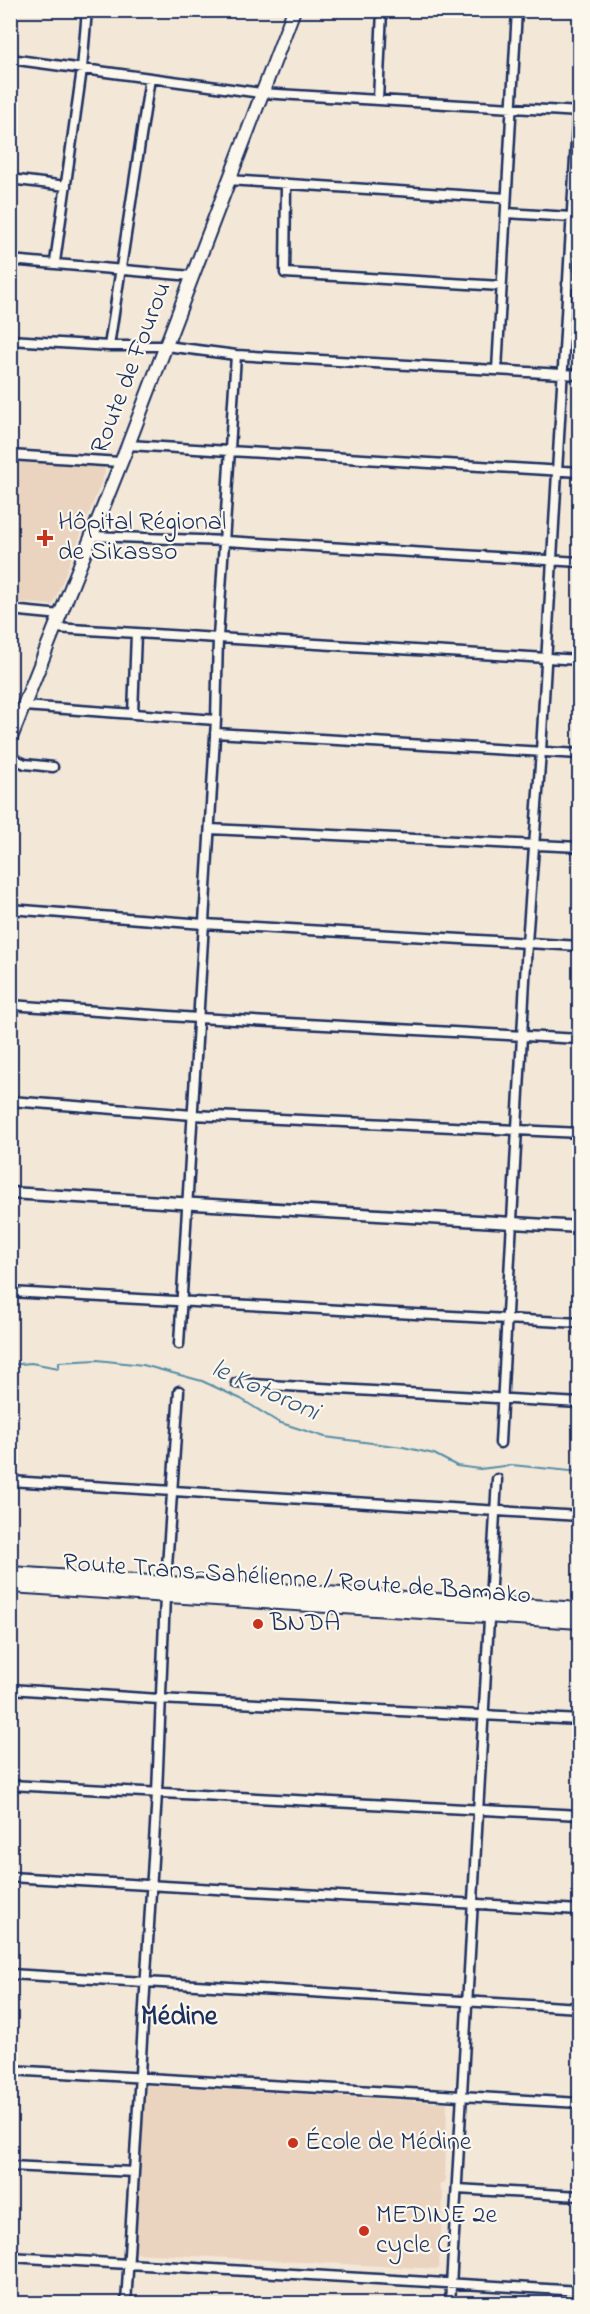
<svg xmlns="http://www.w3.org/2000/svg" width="590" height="2314" viewBox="0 0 590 2314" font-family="'Indie Flower',sans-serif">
<rect width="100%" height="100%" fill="#f3e7d8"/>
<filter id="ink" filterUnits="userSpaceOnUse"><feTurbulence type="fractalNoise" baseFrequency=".0167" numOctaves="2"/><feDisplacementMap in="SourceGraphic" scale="12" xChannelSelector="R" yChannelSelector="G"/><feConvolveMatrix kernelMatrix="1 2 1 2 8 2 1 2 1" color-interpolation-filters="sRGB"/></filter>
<g filter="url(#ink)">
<path fill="#ead4bf" d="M 10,462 L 104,467 L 105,473 L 53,605 L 11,602 Z
M 144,2085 L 447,2103 L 445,2182 L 439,2185 L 443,2195 L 439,2269 L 134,2253 Z"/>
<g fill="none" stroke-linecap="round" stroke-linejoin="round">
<path stroke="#568ea6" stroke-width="2" d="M 10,1365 L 31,1363 L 59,1368 L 59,1362 L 97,1360 L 143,1365 L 202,1381 L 241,1399 L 278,1422 L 325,1437 L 403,1447 L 434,1454 L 457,1466 L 480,1469 L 512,1465 L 580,1472"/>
<defs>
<path id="minor" d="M 10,59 L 261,93 L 580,112
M 378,100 L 382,10
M 10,179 L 66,186
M 228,180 L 506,198
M 286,186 L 285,273 L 501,286
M 506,213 L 571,217
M 10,260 L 192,276
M 55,262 L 82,69 L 87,10
M 567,284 L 580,284
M 10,340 L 109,346 L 166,346 L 236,355 L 580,375
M 109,346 L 150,78
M 497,370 L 517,10
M 128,445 L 580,472
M 10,455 L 120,462
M 91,536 L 226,541 L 580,562
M 10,610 L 61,615
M 55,628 L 580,660
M 24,706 L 216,720
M 133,714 L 136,633
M 215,733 L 580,754
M 10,757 L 25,764 L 53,767
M 210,829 L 580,847
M 10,909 L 204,924 L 580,946
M 10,1005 L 198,1018 L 580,1039
M 10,1101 L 193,1115 L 580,1133
M 10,1292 L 580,1323
M 179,1344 L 216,720 L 218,637 L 236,355
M 236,1383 L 580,1403
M 500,1443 L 527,943 L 541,751 L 580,71
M 10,1481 L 580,1516
M 10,1689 L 159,1699 L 580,1720
M 10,1785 L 580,1815
M 10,1877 L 580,1910
M 10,1974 L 580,2008
M 10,2070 L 580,2103
M 10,2166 L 134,2172
M 457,2189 L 580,2196
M 10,2257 L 580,2291
M 126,2304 L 157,1793 L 165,1596 L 179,1391
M 450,2304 L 497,1479"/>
<path id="tertiary" d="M 10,1193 L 580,1227"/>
<path id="secondary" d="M 10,740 L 128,445 L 294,10"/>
<path id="trunk" d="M 10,1574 L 580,1610
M 10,1585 L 580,1621"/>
</defs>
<use href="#minor" stroke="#1b2f5e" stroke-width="13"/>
<use href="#tertiary" stroke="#1b2f5e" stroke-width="15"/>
<use href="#secondary" stroke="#1b2f5e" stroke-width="16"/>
<use href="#trunk" stroke="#1b2f5e" stroke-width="18"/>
<use href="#minor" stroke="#fbf7ec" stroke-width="8"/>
<use href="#tertiary" stroke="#fbf7ec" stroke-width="10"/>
<use href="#secondary" stroke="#fbf7ec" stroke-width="12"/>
<use href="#trunk" stroke="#fbf7ec" stroke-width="14"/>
</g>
</g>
<g fill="#c8321e" stroke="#fbf7ec" stroke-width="2">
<path d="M42 529h6v6h6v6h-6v6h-6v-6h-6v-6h6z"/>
<circle cx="258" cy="1624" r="6"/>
<circle cx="293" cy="2143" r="6"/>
<circle cx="364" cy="2231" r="6"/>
</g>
<g text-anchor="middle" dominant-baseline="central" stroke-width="4.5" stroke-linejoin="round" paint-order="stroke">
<g font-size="26" fill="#1b2f5e" stroke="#fbf7ec">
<text transform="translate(132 368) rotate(-69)">Route de Fourou</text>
<text transform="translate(297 1580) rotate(4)">Route Trans-Sahélienne / Route de Bamako</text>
</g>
<g font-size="26" fill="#1b2f5e" stroke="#fbf7ec" text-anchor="start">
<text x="58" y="523">Hôpital Régional<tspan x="58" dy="30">de Sikasso</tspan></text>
<text x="270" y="1624">BNDA</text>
<text x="305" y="2143">École de Médine</text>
<text x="376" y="2216">MEDINE 2e<tspan x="376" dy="30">cycle C</tspan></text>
</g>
<g font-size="27" font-style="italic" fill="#34577c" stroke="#fbf7ec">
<text transform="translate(265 1391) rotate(24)">le Kotoroni</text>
</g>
<g font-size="28" font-weight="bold" fill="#1b2f5e" stroke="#fbf7ec">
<text x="179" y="2017">Médine</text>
</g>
</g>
<rect width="590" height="2314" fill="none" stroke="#fbf7ec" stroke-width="36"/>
<rect x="18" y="18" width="554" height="2278" fill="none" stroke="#1b2f5e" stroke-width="2" filter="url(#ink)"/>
</svg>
